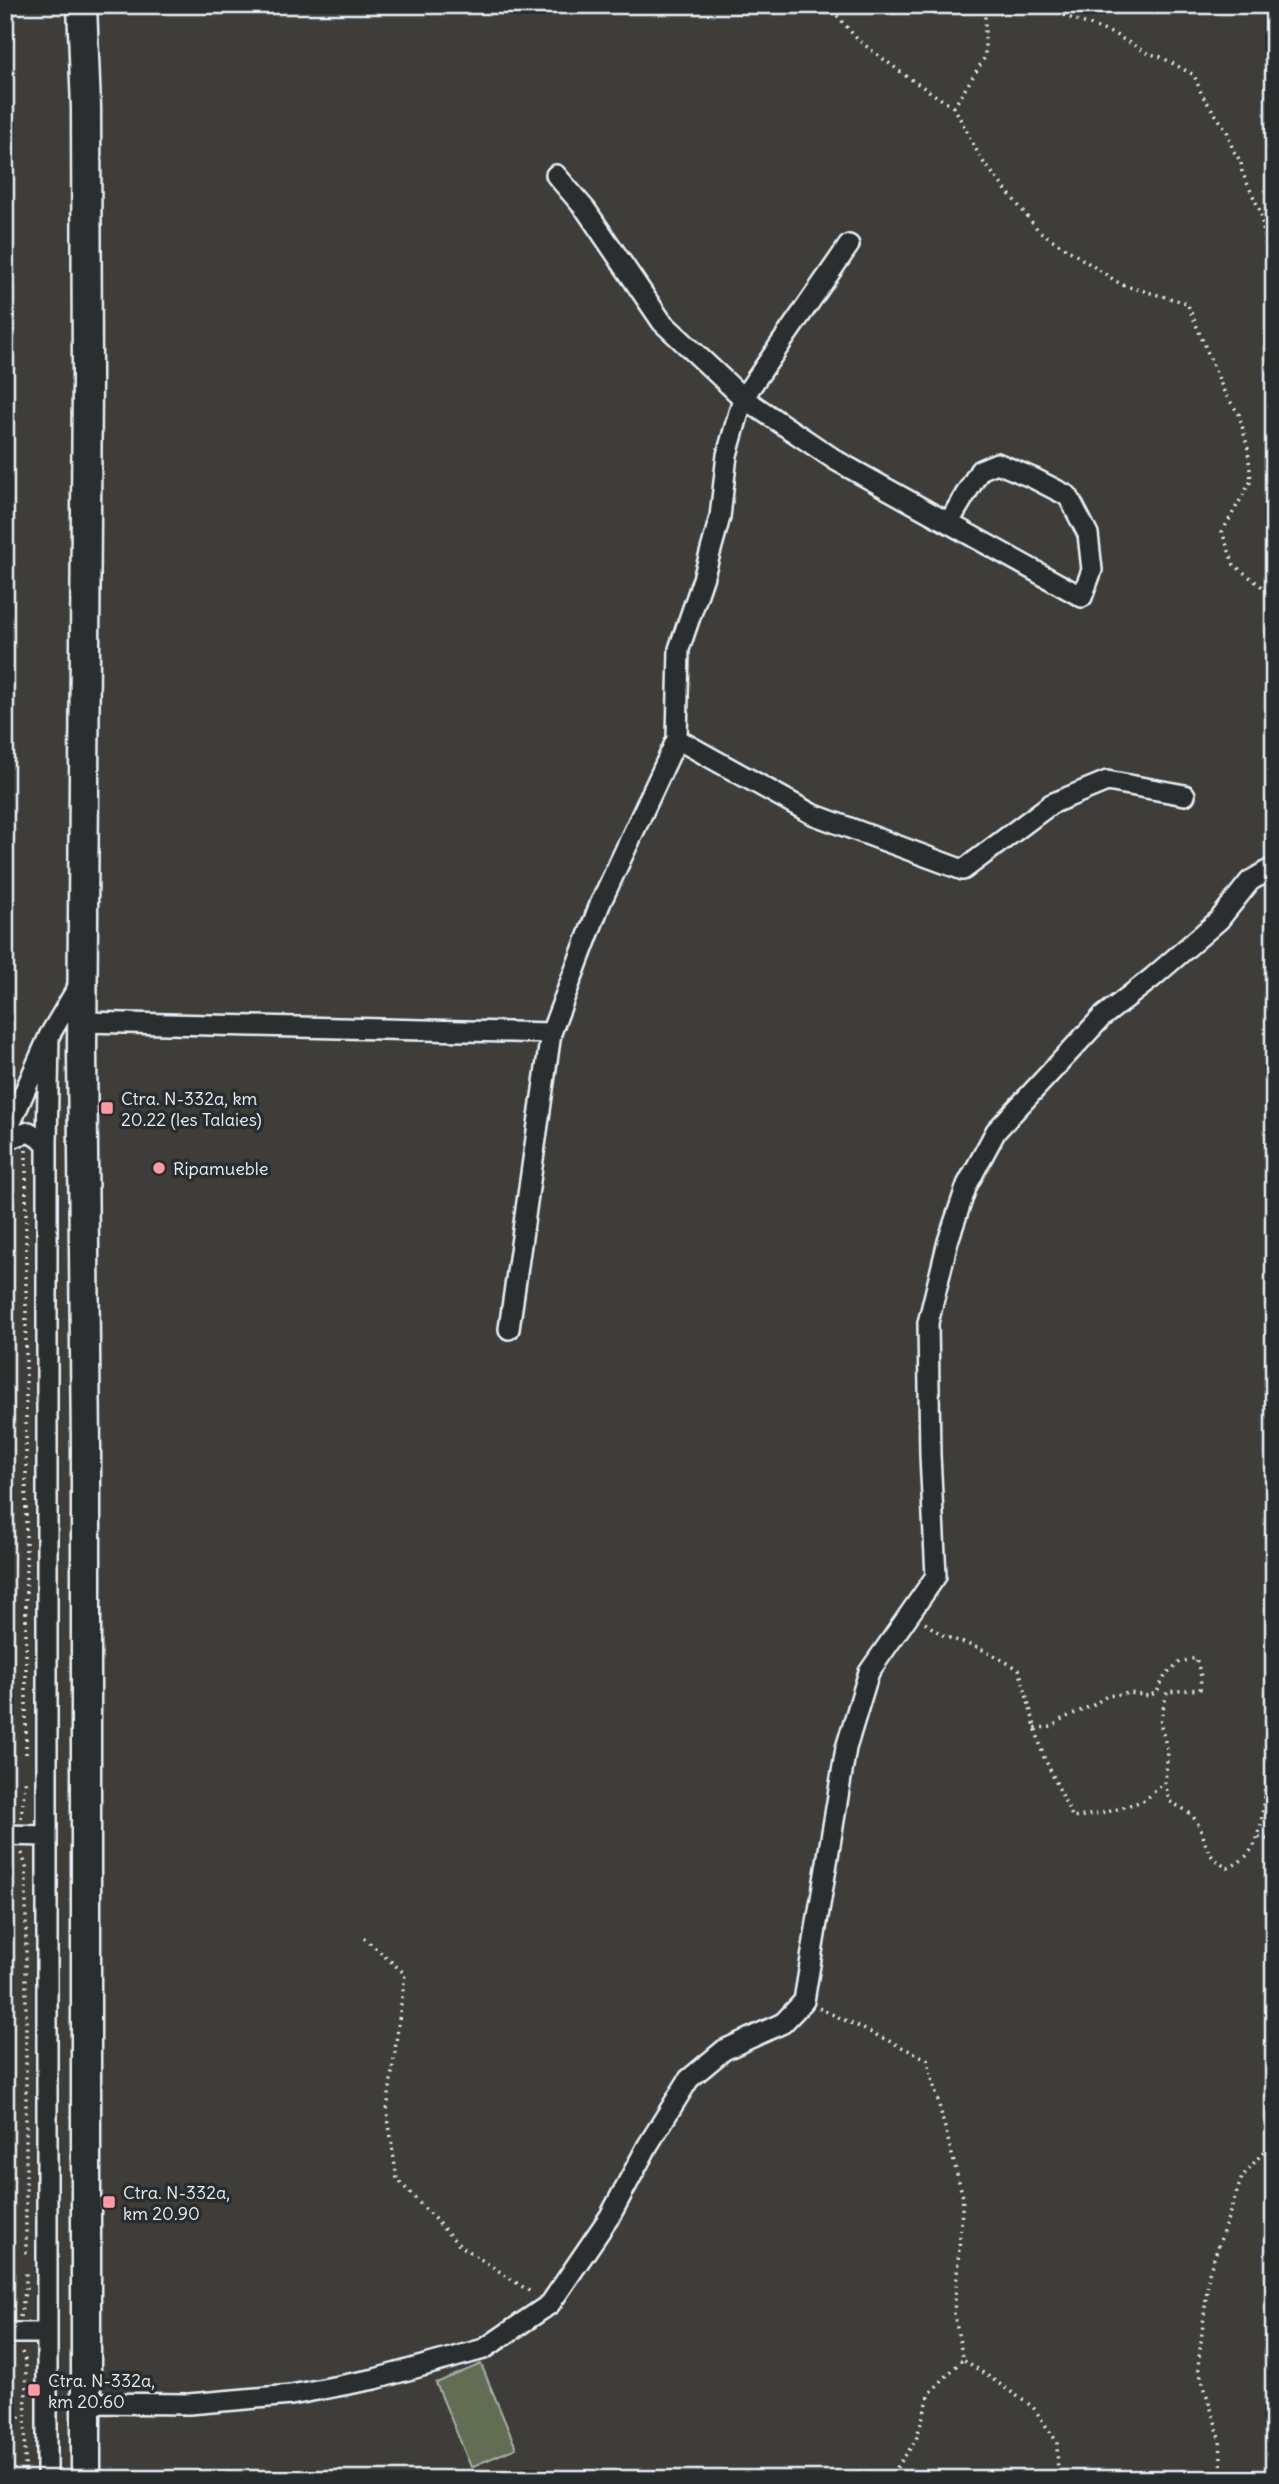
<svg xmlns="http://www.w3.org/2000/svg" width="1279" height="2484" viewBox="0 0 1279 2484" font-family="Delius,sans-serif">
<rect width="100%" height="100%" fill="#3e3d39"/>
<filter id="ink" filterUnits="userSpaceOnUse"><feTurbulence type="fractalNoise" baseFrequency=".0143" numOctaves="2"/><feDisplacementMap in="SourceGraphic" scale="14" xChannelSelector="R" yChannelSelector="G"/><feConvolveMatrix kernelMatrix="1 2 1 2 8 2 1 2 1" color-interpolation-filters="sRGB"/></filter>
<g filter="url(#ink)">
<path fill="#626d53" stroke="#a5afa6" stroke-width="2" d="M 481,2364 L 516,2448 L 471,2467 L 436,2383 Z"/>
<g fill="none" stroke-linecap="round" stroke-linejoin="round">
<defs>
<path id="minor" d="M 849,245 L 743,398 L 837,461 L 1082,597 L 1092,570 L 1088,534 L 1068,496 L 1033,478 L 997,463 L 980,470 L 949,522
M 677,739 L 812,814 L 963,870 L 1051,804 L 1107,781 L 1185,795
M 83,1022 L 551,1033 L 600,904 L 677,739 L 679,649 L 703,579 L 720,517 L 727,455 L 743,398 L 662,322 L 586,210 L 556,175
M 5,1136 L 49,1036 L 81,982
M 5,1140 L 29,1132 L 47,1143
M 509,1329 L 551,1033
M 5,1835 L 47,1836
M 5,2333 L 47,2333
M 87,2403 L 189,2404 L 291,2395 L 375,2379 L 484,2349 L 550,2304 L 610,2216 L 648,2145 L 689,2079 L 724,2050 L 783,2023 L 804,2001 L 846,1748 L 869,1672 L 936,1576 L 930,1455 L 928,1323 L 948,1241 L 967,1185 L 996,1131 L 1102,1017 L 1152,978 L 1219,920 L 1250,881 L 1274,867
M 47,2479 L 47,1143 L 49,1036"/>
<path id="secondary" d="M 82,5 L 86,108 L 87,379 L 82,1052 L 86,1447 L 86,2479"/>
</defs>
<use href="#minor" stroke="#e8f1f8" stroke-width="24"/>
<use href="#secondary" stroke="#e8f1f8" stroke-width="33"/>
<path stroke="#e8f1f8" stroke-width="3.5" stroke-dasharray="2 5" stroke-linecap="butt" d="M 828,5 L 858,40 L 906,76 L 953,107
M 992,5 L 985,14 L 985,57 L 954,107 L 981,159 L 1039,231 L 1122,285 L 1187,303 L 1225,394 L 1239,414 L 1248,449 L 1251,481 L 1222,532 L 1234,565 L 1274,596
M 1045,5 L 1068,17 L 1114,34 L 1147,53 L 1161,57 L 1194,75 L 1202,95 L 1227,131 L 1233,150 L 1241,162 L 1242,172 L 1261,213 L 1268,265 L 1274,270
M 26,1150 L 26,1755
M 925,1623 L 944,1636 L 981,1649 L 1019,1669 L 1043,1755 L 1073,1818 L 1111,1811 L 1145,1800 L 1165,1782 L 1168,1752 L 1160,1723 L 1167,1692 L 1200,1689 L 1201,1676 L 1196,1658 L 1180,1662 L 1165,1676 L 1157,1692 L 1149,1696 L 1130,1693 L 1107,1696 L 1093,1705 L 1062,1719 L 1052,1727 L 1035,1728
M 1165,1782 L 1169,1801 C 1177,1806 1188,1810 1193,1817 C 1210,1837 1198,1853 1228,1868 C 1277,1847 1253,1797 1274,1759
M 21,1818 L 26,1777
M 1259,1837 L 1274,1841
M 22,1853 L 26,1867 L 26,2258
M 364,1938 L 405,1974 L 387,2111 L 397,2179 L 458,2244 L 532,2293
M 819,2008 L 927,2059 L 963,2197 L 954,2313 L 963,2359 L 1033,2407 L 1057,2442 L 1058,2479
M 20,2317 L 26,2288 L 26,2269
M 22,2352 L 26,2363 L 25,2479
M 5,2417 L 24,2417
M 889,2479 L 916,2440 L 930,2393 L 963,2359
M 1222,2479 L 1220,2438 L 1198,2367 L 1209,2273 L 1242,2177 L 1274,2139"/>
<use href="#minor" stroke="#2a2d2e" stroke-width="19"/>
<use href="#secondary" stroke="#2a2d2e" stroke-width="28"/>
</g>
</g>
<g fill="#ff9aa2" stroke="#2a2d2e" stroke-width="2.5">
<rect x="100" y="1101" width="14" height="14" rx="3.5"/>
<circle cx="159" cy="1168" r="7"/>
<rect x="102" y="2195" width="14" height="14" rx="3.5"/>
<rect x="27" y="2383" width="14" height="14" rx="3.5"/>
</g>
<g text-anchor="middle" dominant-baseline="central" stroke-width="7" stroke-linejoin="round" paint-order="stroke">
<g font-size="18" fill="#e8f1f8" stroke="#2a2d2e" text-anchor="start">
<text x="121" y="1098">Ctra. N-332a, km<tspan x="121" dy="21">20.22 (les Talaies)</tspan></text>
<text x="173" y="1168">Ripamueble</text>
<text x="123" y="2192">Ctra. N-332a,<tspan x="123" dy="21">km 20.90</tspan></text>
<text x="48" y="2380">Ctra. N-332a,<tspan x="48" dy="21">km 20.60</tspan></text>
</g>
</g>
<rect width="1279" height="2484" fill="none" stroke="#2a2d2e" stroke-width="28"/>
<rect x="14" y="14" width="1251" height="2456" fill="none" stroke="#e8f1f8" stroke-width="2.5" filter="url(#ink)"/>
</svg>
